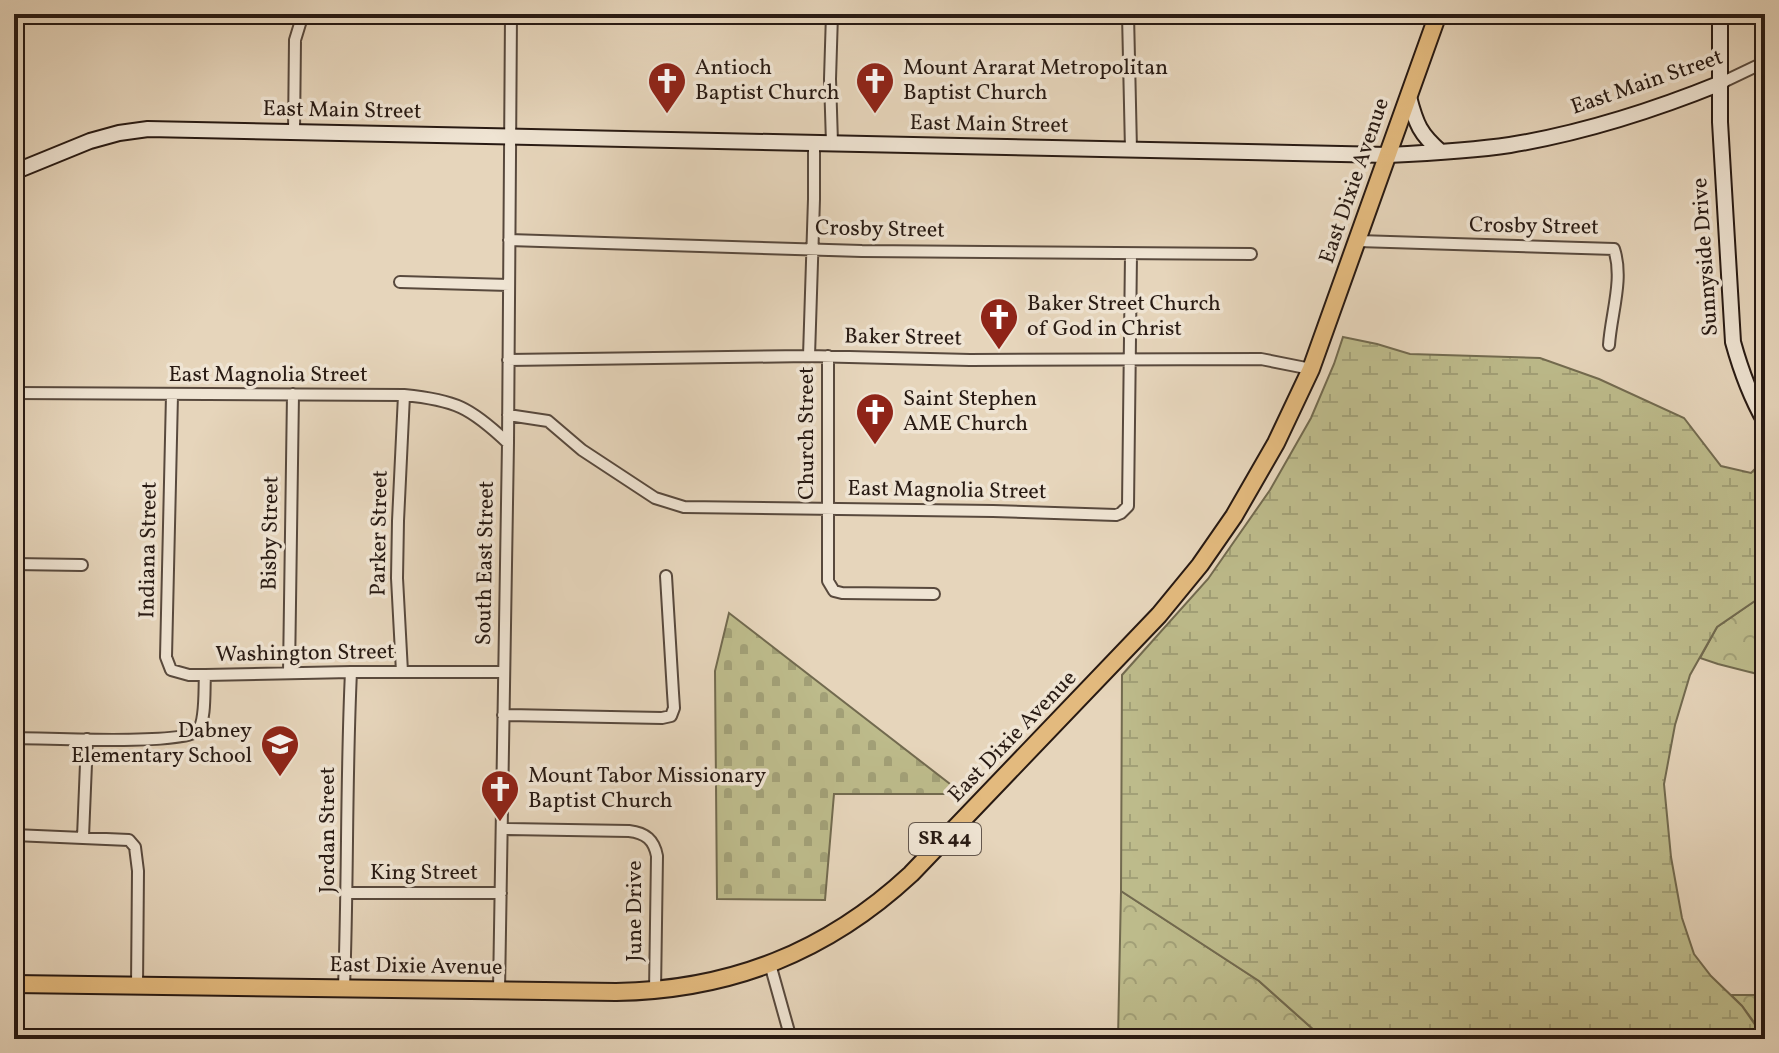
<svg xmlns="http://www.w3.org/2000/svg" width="1779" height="1053" viewBox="0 0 1779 1053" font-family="Vollkorn,serif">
<defs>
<pattern id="forest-crowns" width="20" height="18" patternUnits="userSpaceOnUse" patternTransform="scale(2)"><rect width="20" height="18" fill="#bdbb8b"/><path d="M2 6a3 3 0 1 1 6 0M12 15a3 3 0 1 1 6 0" fill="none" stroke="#a2a077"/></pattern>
<pattern id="wetland-marsh" width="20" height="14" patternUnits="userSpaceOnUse" patternTransform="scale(2)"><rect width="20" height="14" fill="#bdbb8b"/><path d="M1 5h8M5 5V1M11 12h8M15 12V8" fill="none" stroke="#a2a077"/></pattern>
<pattern id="cemetery-stones" width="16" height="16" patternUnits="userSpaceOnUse" patternTransform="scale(2)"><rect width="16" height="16" fill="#bdbb8b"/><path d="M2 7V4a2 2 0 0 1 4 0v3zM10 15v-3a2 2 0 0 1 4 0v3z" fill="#a2a077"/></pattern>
</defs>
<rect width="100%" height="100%" fill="#e6d5bb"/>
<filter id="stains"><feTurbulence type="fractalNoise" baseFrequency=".0025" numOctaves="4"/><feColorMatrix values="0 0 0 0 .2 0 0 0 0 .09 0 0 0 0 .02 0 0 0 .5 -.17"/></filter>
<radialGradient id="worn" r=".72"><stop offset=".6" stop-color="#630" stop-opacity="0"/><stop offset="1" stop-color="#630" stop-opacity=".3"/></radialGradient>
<path fill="url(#forest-crowns)" stroke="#726a4f" stroke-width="2" d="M 1765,594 L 1765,676 L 1718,664 L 1700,658 L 1717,627 Z
M 1121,891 L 1259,981 L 1324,1039 L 1118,1039 Z
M 1731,995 L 1765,995 L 1765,1037 L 1742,1006 Z"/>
<path fill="url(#wetland-marsh)" stroke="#726a4f" stroke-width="2" d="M 1343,337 L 1377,344 L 1410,354 L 1540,358 L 1599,379 L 1684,418 L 1721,466 L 1751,473 L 1765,459 L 1765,594 L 1717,627 L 1690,675 L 1675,725 L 1664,784 L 1671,857 L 1682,918 L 1694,954 L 1711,976 L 1742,1006 L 1765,1039 L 1324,1039 L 1259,981 L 1121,891 L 1122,675 L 1208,579 L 1270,490 L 1311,418 L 1334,364 Z"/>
<path fill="url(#cemetery-stones)" stroke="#726a4f" stroke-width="2" d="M 729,613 L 963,794 L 834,794 L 825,900 L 717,899 L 715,671 Z"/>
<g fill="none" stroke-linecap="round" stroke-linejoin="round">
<defs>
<path id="street" d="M 832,14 L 830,79 L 832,143
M 1128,14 L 1131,150
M 1721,83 L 1765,62
M 294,132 L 295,40 L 303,14
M 509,240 L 862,251 L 1251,254
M 1358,241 L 1614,249 C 1624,279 1611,314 1609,345
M 400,282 L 509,285
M 809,356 L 814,199 L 814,143
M 828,356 L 828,581 L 834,591 L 842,593 L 934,594
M 508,360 L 809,356 L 970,360 L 1261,359 L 1311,369
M 14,393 L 404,395 C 455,400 470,407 508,443
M 172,395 L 166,657 L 171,670 L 189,675 L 205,675 L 351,672 L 503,672
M 508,415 L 548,421 L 582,450 L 655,498 L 684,507 L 993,511 L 1116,515 L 1121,513 L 1128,506 L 1131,254
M 14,564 L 82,565
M 402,672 L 397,578 L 398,521 L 404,395
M 289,673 L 293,394
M 503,715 L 662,718 L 671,716 L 674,708 L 673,693 L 666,576
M 14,738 C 41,738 185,746 198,730 C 206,721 204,688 205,675
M 503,829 L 629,831 C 646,833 654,840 657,856 L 655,991
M 14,835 L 129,840 L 135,847 L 138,871 L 137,986
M 83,837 L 87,739
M 347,893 L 501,893
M 770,964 L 791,1039
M 344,987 C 348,882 346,777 351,672
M 499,991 L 508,443 L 511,14"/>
<path id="secondary" d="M 1720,14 L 1720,122 L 1733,342 C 1741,371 1750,396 1765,422
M 1409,97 C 1416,124 1420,134 1441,152
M 14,172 L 90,141 L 119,133 L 148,129 L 1388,155 C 1429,153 1470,151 1510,145 C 1583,133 1652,111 1721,83"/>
<path id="primary" d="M 14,984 L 616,992 C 731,990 827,952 911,874 L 1159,615 L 1200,565 L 1234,516 L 1276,443 L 1311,369 L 1438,14"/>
</defs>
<use href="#street" stroke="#58493d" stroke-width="14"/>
<use href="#secondary" stroke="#281a13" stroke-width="18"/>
<use href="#primary" stroke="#281a13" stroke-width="20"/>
<use href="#street" stroke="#efe4d3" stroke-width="10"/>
<use href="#secondary" stroke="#efe4d3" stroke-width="14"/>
<use href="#primary" stroke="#e3ba7e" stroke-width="16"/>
</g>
<defs>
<symbol id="church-pin" viewBox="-11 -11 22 30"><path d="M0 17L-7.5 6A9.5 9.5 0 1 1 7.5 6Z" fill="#8f2418" stroke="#efe4d3"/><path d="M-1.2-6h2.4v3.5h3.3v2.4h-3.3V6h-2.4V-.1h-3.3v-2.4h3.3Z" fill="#fff"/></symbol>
<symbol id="school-pin" viewBox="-11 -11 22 30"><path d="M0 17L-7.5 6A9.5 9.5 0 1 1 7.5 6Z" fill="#8f2418" stroke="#efe4d3"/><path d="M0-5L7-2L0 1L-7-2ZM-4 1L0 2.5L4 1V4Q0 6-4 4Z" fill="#fff"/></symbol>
</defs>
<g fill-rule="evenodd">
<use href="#church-pin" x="645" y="59" width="44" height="60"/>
<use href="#church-pin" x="853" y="59" width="44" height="60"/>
<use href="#church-pin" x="977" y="295" width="44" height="60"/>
<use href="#church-pin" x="853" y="390" width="44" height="60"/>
<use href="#school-pin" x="258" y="722" width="44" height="60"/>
<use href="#church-pin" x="478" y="767" width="44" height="60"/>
</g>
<g text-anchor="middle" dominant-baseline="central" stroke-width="7" stroke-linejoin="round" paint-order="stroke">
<rect fill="#efe4d3" stroke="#64574d" stroke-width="2" x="909" y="823" width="72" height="32" rx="6"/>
<g font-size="20" font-weight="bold" fill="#281a13">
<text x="945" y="839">SR 44</text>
</g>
<g font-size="22" fill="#281a13" stroke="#efe4d3" text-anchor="start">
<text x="695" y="68">Antioch<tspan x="695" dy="25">Baptist Church</tspan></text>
<text x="903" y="68">Mount Ararat Metropolitan<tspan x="903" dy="25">Baptist Church</tspan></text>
<text x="1027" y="304">Baker Street Church<tspan x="1027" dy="25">of God in Christ</tspan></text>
<text x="903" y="399">Saint Stephen<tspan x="903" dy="25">AME Church</tspan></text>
<text x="252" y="731" text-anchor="end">Dabney<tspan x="252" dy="25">Elementary School</tspan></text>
<text x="528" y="776">Mount Tabor Missionary<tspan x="528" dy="25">Baptist Church</tspan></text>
</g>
<g font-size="22" fill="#281a13" stroke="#efe4d3">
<text transform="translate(1647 83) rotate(-19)">East Main Street</text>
<text transform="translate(342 111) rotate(1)">East Main Street</text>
<text transform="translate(989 125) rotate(1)">East Main Street</text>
<text transform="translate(1355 181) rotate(-71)">East Dixie Avenue</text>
<text transform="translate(1534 227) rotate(1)">Crosby Street</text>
<text transform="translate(880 230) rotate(1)">Crosby Street</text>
<text transform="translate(1706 257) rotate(-94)">Sunnyside Drive</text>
<text transform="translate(903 338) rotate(1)">Baker Street</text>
<text x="268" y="375">East Magnolia Street</text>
<text transform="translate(807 433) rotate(-90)">Church Street</text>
<text transform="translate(947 491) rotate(1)">East Magnolia Street</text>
<text transform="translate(271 533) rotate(-89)">Bisby Street</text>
<text transform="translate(380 533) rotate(-89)">Parker Street</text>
<text transform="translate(149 550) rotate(-89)">Indiana Street</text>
<text transform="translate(486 563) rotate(-89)">South East Street</text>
<text transform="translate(305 654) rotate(-1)">Washington Street</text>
<text transform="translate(1013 737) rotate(-46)">East Dixie Avenue</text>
<text transform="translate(328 830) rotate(-90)">Jordan Street</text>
<text x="424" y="873">King Street</text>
<text transform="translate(635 911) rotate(-90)">June Drive</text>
<text transform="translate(416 967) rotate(1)">East Dixie Avenue</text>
</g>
</g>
<rect width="1779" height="1053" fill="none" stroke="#e6d5bb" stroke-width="48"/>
<rect x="16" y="16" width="1747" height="1021" fill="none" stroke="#281a13" stroke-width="4"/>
<rect x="24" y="24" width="1731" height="1005" fill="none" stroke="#281a13" stroke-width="2"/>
<rect width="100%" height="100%" filter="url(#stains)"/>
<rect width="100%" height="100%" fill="url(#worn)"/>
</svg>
